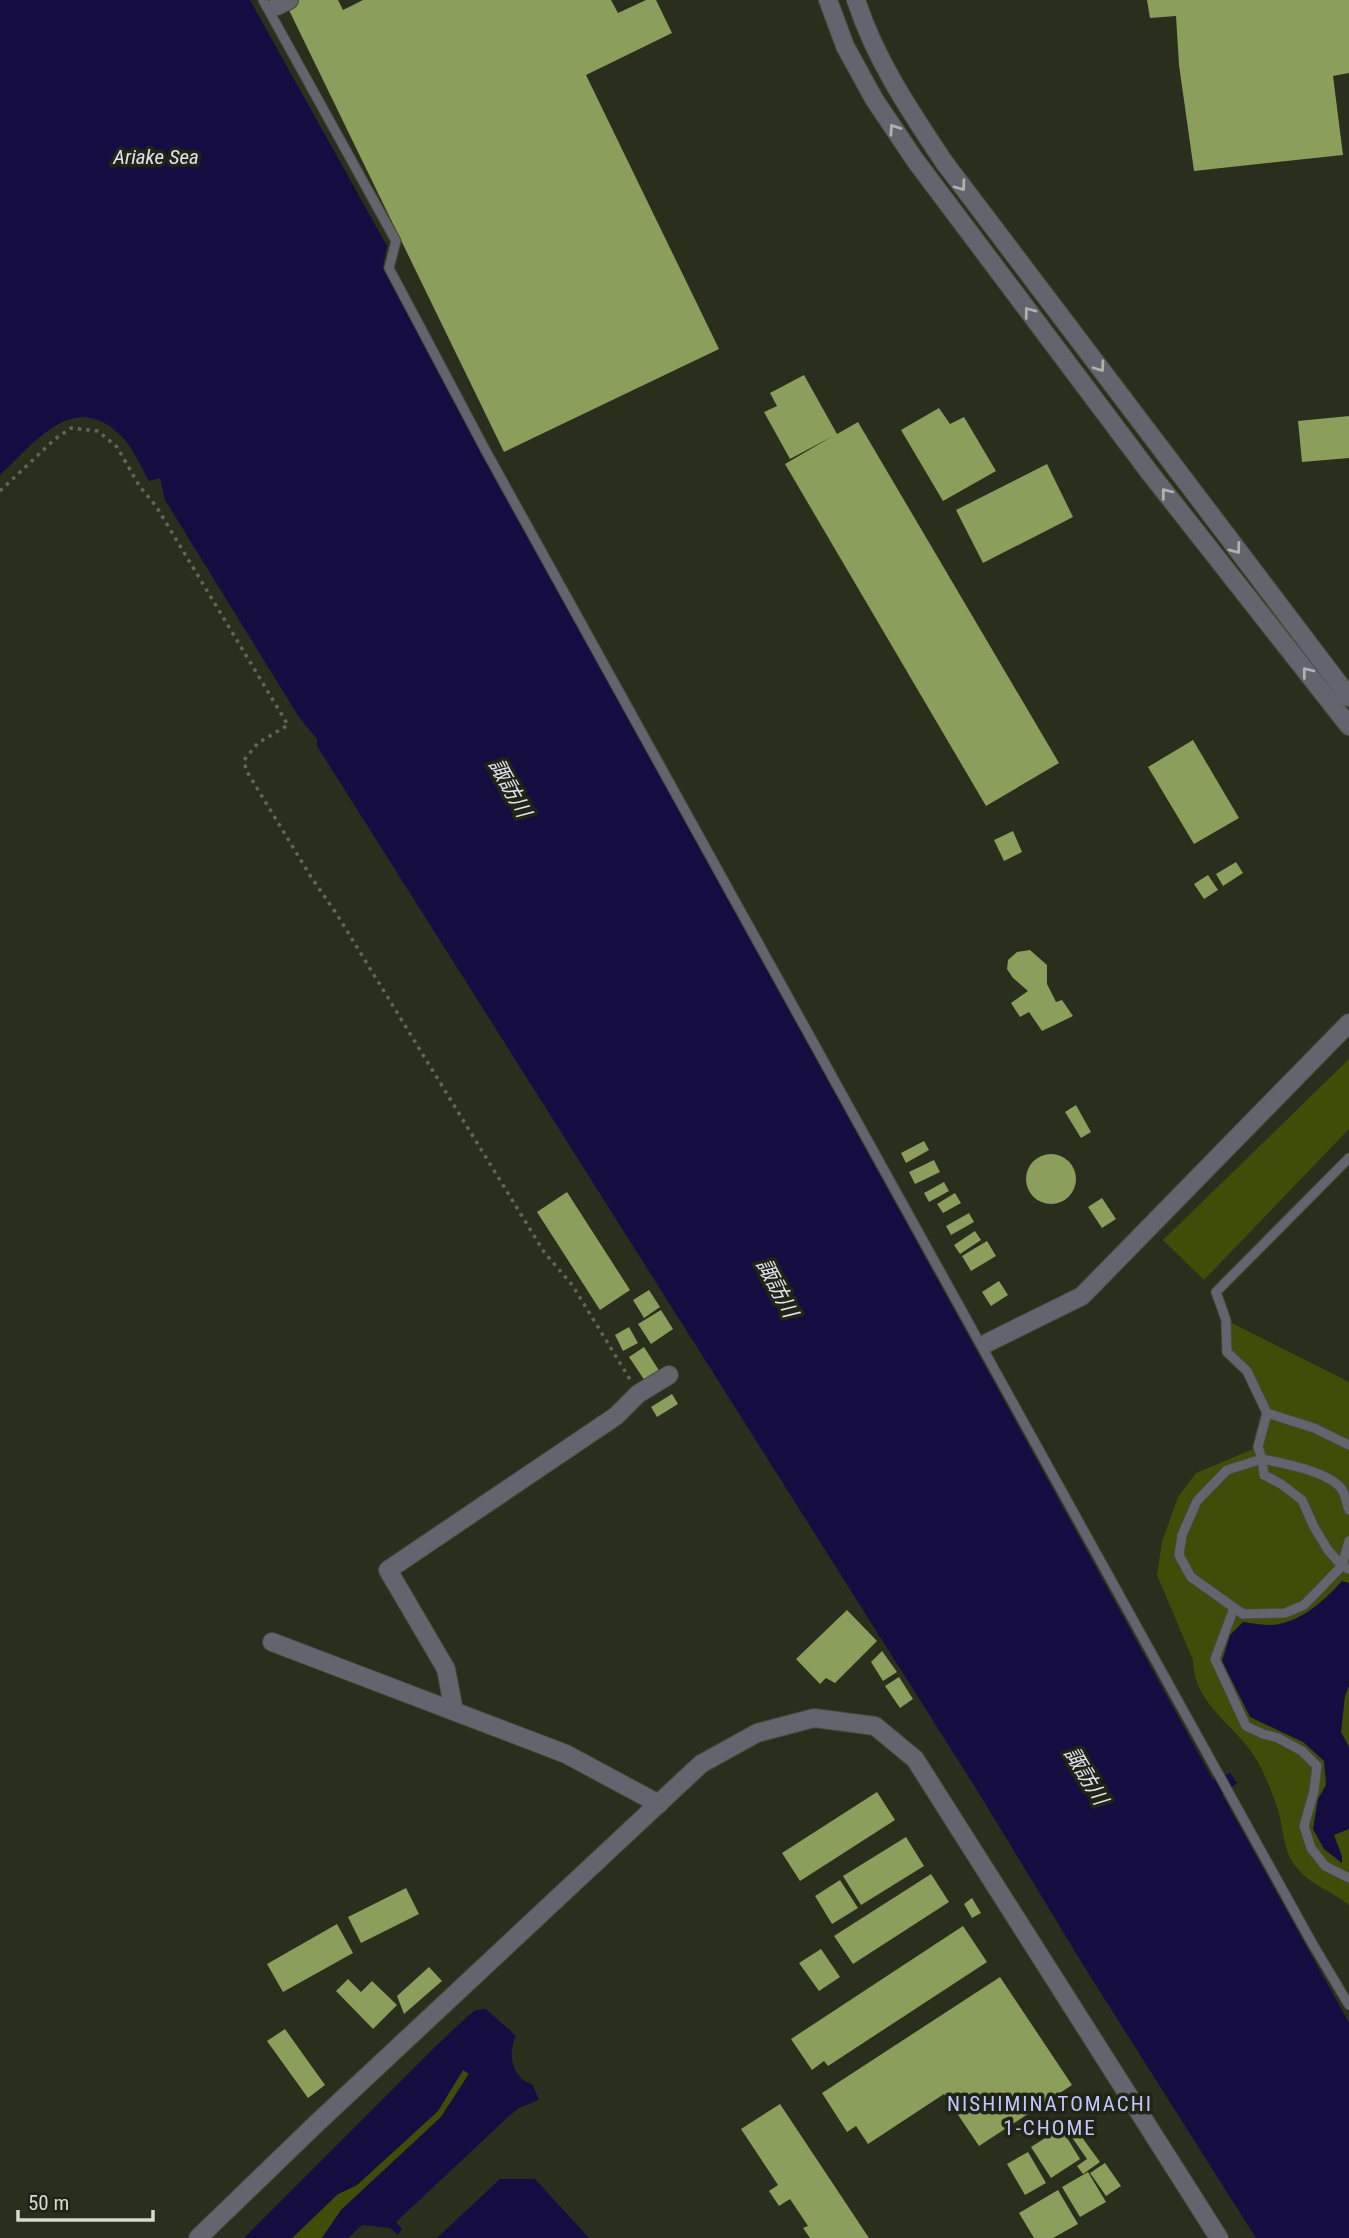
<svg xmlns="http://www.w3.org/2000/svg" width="1349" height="2238" viewBox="0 0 1349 2238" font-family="'Roboto Condensed','Noto Sans JP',sans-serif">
<rect width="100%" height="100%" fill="#292e1d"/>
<path fill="#3e4d08" d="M 1349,1059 L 1349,1129 L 1204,1280 L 1163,1240 Z
M 1226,1320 L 1349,1382 L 1349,1905 C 1333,1892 1309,1884 1296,1867 C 1282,1849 1284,1828 1277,1807 C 1271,1790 1264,1772 1255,1757 C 1234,1724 1193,1703 1193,1660 L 1157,1575 L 1162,1542 L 1178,1497 L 1196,1473 L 1258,1447 L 1267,1413 L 1247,1371 L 1227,1352 Z
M 463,2070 L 469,2073 L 441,2117 L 341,2210 L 322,2238 L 292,2238 L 338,2194 L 357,2185 L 438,2111 Z"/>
<path fill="#150d42" d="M 0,0 L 250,0 L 387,246 L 383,266 L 446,387 L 1213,1780 L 1230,1773 L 1237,1783 L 1222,1794 L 1349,2023 L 1349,2238 L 1256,2238 L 1085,1968 L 980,1795 L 317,746 L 317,739 L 299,717 L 165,500 L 160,478 L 149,481 C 141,467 134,450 124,439 C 76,386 35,442 0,475 Z
M 1342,1581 L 1349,1583 L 1349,1686 L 1345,1696 L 1341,1732 L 1349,1747 L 1349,1829 L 1334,1835 L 1342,1856 L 1342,1863 L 1324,1849 L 1313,1829 L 1318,1799 L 1326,1785 L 1324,1761 L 1303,1742 L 1250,1717 L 1222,1661 L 1230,1635 L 1243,1622 C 1252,1623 1262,1625 1272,1625 C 1300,1623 1325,1600 1342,1581 Z
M 486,2009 L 516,2036 C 507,2053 512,2079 532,2084 L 539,2100 L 519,2108 L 509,2116 L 396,2222 L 402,2229 L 398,2235 L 390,2228 L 362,2225 L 348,2238 L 322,2238 L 341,2210 L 441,2117 L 469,2074 L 463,2070 L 438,2111 L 357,2185 L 338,2194 L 292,2238 L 244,2238 L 435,2047 L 469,2015 L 476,2010 Z
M 500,2179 L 535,2179 L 589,2238 L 437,2238 Z"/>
<path fill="#8b9e5b" d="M 299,0 L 338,0 L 343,10 L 363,0 L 611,0 L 618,13 L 646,0 L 656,0 L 672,33 L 586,75 L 719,349 L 504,452 L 287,6 Z
M 1147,0 L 1349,0 L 1349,73 L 1333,76 L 1343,155 L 1194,171 L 1179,65 L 1176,16 L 1150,18 Z
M 804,375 L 837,434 L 858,422 L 1059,763 L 986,806 L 785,464 L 833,436 L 790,459 L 764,412 L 777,406 L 770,393 Z
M 939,408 L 950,424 L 964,417 L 996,471 L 943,501 L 901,430 Z
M 1349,416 L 1349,458 L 1302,462 L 1298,421 Z
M 1047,464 L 1073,517 L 983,563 L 956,510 Z
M 1193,740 L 1239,818 L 1194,844 L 1148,767 Z
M 1013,831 L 1022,852 L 1004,861 L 994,840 Z
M 1236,862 L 1243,873 L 1223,886 L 1216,874 Z
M 1208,875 L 1218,890 L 1204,899 L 1194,884 Z
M 1030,950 L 1047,965 L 1047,984 L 1056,1002 L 1062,1000 L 1073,1016 L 1042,1031 L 1029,1012 L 1020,1017 L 1011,1003 L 1028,991 L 1013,978 L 1007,969 L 1008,960 L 1017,952 Z
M 1076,1105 L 1091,1132 L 1081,1138 L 1065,1112 Z
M 924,1141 L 929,1150 L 906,1163 L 901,1153 Z
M1026 1179a25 25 0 1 1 50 0a25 25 0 1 1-50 0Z
M 934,1160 L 940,1172 L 915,1184 L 909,1172 Z
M 944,1182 L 949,1191 L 929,1202 L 924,1193 Z
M 567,1192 L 630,1290 L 600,1310 L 537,1212 Z
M 955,1193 L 961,1203 L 943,1213 L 937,1204 Z
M 1102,1198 L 1116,1219 L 1102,1228 L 1088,1207 Z
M 969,1213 L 974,1222 L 951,1235 L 946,1226 Z
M 975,1231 L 981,1240 L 960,1254 L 954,1245 Z
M 987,1241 L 996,1256 L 971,1271 L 962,1256 Z
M 999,1281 L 1008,1295 L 991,1306 L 982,1292 Z
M 649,1290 L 660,1307 L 644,1318 L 633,1300 Z
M 661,1310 L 673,1329 L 651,1344 L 638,1324 Z
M 629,1327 L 638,1343 L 623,1351 L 615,1335 Z
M 644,1347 L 660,1372 L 645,1381 L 629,1357 Z
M 672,1394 L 678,1404 L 657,1417 L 651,1407 Z
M 847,1610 L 877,1641 L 835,1683 L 826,1678 L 820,1684 L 796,1659 Z
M 882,1651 L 897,1672 L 883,1681 L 871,1662 Z
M 899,1677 L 913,1699 L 900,1708 L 885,1686 Z
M 877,1792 L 895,1820 L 800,1881 L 782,1853 Z
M 906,1837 L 924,1866 L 861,1905 L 843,1876 Z
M 931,1874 L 949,1902 L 853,1964 L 834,1936 Z
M 840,1880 L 858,1908 L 832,1924 L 815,1896 Z
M 406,1888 L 419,1914 L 361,1943 L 348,1917 Z
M 972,1898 L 981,1913 L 972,1918 L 964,1904 Z
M 337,1924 L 353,1953 L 283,1992 L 267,1964 Z
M 963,1926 L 987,1962 L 828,2066 L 824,2061 L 812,2070 L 791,2039 Z
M 821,1949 L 840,1977 L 819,1991 L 799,1963 Z
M 429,1967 L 442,1981 L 404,2014 L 397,1996 Z
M 1000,1977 L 1072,2085 L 979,2146 L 944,2094 L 868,2144 L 856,2126 L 847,2132 L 822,2093 Z
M 348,1979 L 361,1992 L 372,1981 L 397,2005 L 373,2029 L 336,1991 Z
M 285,2029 L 325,2085 L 308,2098 L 267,2041 Z
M 780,2104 L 869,2238 L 810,2238 L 803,2228 L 808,2226 L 790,2199 L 779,2206 L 769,2191 L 778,2185 L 741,2129 Z
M 1070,2121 L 1100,2162 L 1083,2174 L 1077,2166 L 1087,2159 L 1064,2126 Z
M 1061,2128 L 1080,2159 L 1051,2178 L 1031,2147 Z
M 1028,2152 L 1046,2183 L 1025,2195 L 1007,2164 Z
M 1105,2163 L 1121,2186 L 1106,2196 L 1090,2173 Z
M 1088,2172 L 1106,2202 L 1080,2217 L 1062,2187 Z
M 1058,2190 L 1078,2224 L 1053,2238 L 1034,2238 L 1019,2213 Z"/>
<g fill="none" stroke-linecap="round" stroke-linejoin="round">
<defs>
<path id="service" d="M 263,0 L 396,241 L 389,268 L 487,453 L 1312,1943 L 1349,2005
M 1349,1158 L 1216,1292 L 1226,1320 L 1227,1352 L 1247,1371 L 1267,1413 L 1258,1447 L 1262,1459 C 1283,1463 1326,1471 1341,1488 C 1345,1493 1347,1504 1349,1510
M 1267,1413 L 1314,1428 L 1349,1445
M 1262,1459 L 1264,1475 L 1281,1484 L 1302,1500 L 1314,1527 L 1328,1550 L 1342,1566 L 1304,1605 L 1285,1613 L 1243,1614 L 1191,1577 L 1179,1555 L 1182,1535 L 1197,1501 L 1227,1470 Z
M 1349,1541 L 1342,1566 L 1349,1569
M 1234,1608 L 1215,1659 L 1246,1726 L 1263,1734 L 1278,1738 L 1302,1751 L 1317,1766 L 1314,1791 L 1304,1826 L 1311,1848 L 1325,1866 L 1349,1878"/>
<path id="minor" d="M 277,6 L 289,0
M 987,1343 L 1082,1296 L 1349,1023
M 272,1642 L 566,1754 L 659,1804
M 454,1711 L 446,1669 L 388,1570 L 616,1416 L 638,1394 L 669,1375"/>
<path id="tertiary" d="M 828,0 L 845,46 L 874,99 L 915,160 L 1150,473 L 1349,726
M 856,0 C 875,59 910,111 944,162 L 1349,697
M 198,2238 L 317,2123 L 701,1764 L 757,1733 L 814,1718 L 875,1726 L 915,1759 L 1219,2238"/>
</defs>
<use href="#service" stroke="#454a39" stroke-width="11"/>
<use href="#minor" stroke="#454a39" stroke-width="20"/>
<use href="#tertiary" stroke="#454a39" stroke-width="20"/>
<path stroke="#616657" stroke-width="3.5" stroke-dasharray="3.5 5" stroke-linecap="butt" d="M 0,491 L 55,439 L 71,428 L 98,431 L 117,447 L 140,487 L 156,506 L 288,725 L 258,743 L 244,760 L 246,770 L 311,877 L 336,913 L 544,1252 L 573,1286 L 631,1381"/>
<use href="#service" stroke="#63646d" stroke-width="9"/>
<use href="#minor" stroke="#63646d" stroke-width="18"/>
<use href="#tertiary" stroke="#63646d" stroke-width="18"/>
</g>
<defs><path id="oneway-chevron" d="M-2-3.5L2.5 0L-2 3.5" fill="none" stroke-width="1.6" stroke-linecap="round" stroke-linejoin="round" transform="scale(1.75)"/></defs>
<g stroke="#aeb1ad">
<use href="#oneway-chevron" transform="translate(894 129) rotate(-124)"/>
<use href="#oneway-chevron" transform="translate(961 186) rotate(54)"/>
<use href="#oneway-chevron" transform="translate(1029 312) rotate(-127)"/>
<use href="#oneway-chevron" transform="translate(1100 367) rotate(54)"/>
<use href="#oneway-chevron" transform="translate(1166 493) rotate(-128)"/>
<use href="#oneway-chevron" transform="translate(1236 549) rotate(53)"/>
<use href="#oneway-chevron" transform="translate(1307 672) rotate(-128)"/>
</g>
<g text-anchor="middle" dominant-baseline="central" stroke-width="7" stroke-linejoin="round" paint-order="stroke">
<g font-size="21" font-style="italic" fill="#dfe1f3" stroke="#1f2414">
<text x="156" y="157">Ariake Sea</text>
<text transform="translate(510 788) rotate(61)">諏訪川</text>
<text transform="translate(777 1288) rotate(62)">諏訪川</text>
<text transform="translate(1086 1776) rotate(59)">諏訪川</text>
</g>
<g font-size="21" letter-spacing="2" fill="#c2c6ff" stroke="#1f2414">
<text x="1050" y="2104">NISHIMINATOMACHI<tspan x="1050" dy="24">1-CHOME</tspan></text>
</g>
</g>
<path d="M18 2210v10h135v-10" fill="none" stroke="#d6dacf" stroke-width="3.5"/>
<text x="28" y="2210" font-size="21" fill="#d6dacf" stroke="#1f2414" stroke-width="5" paint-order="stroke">50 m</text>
</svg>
